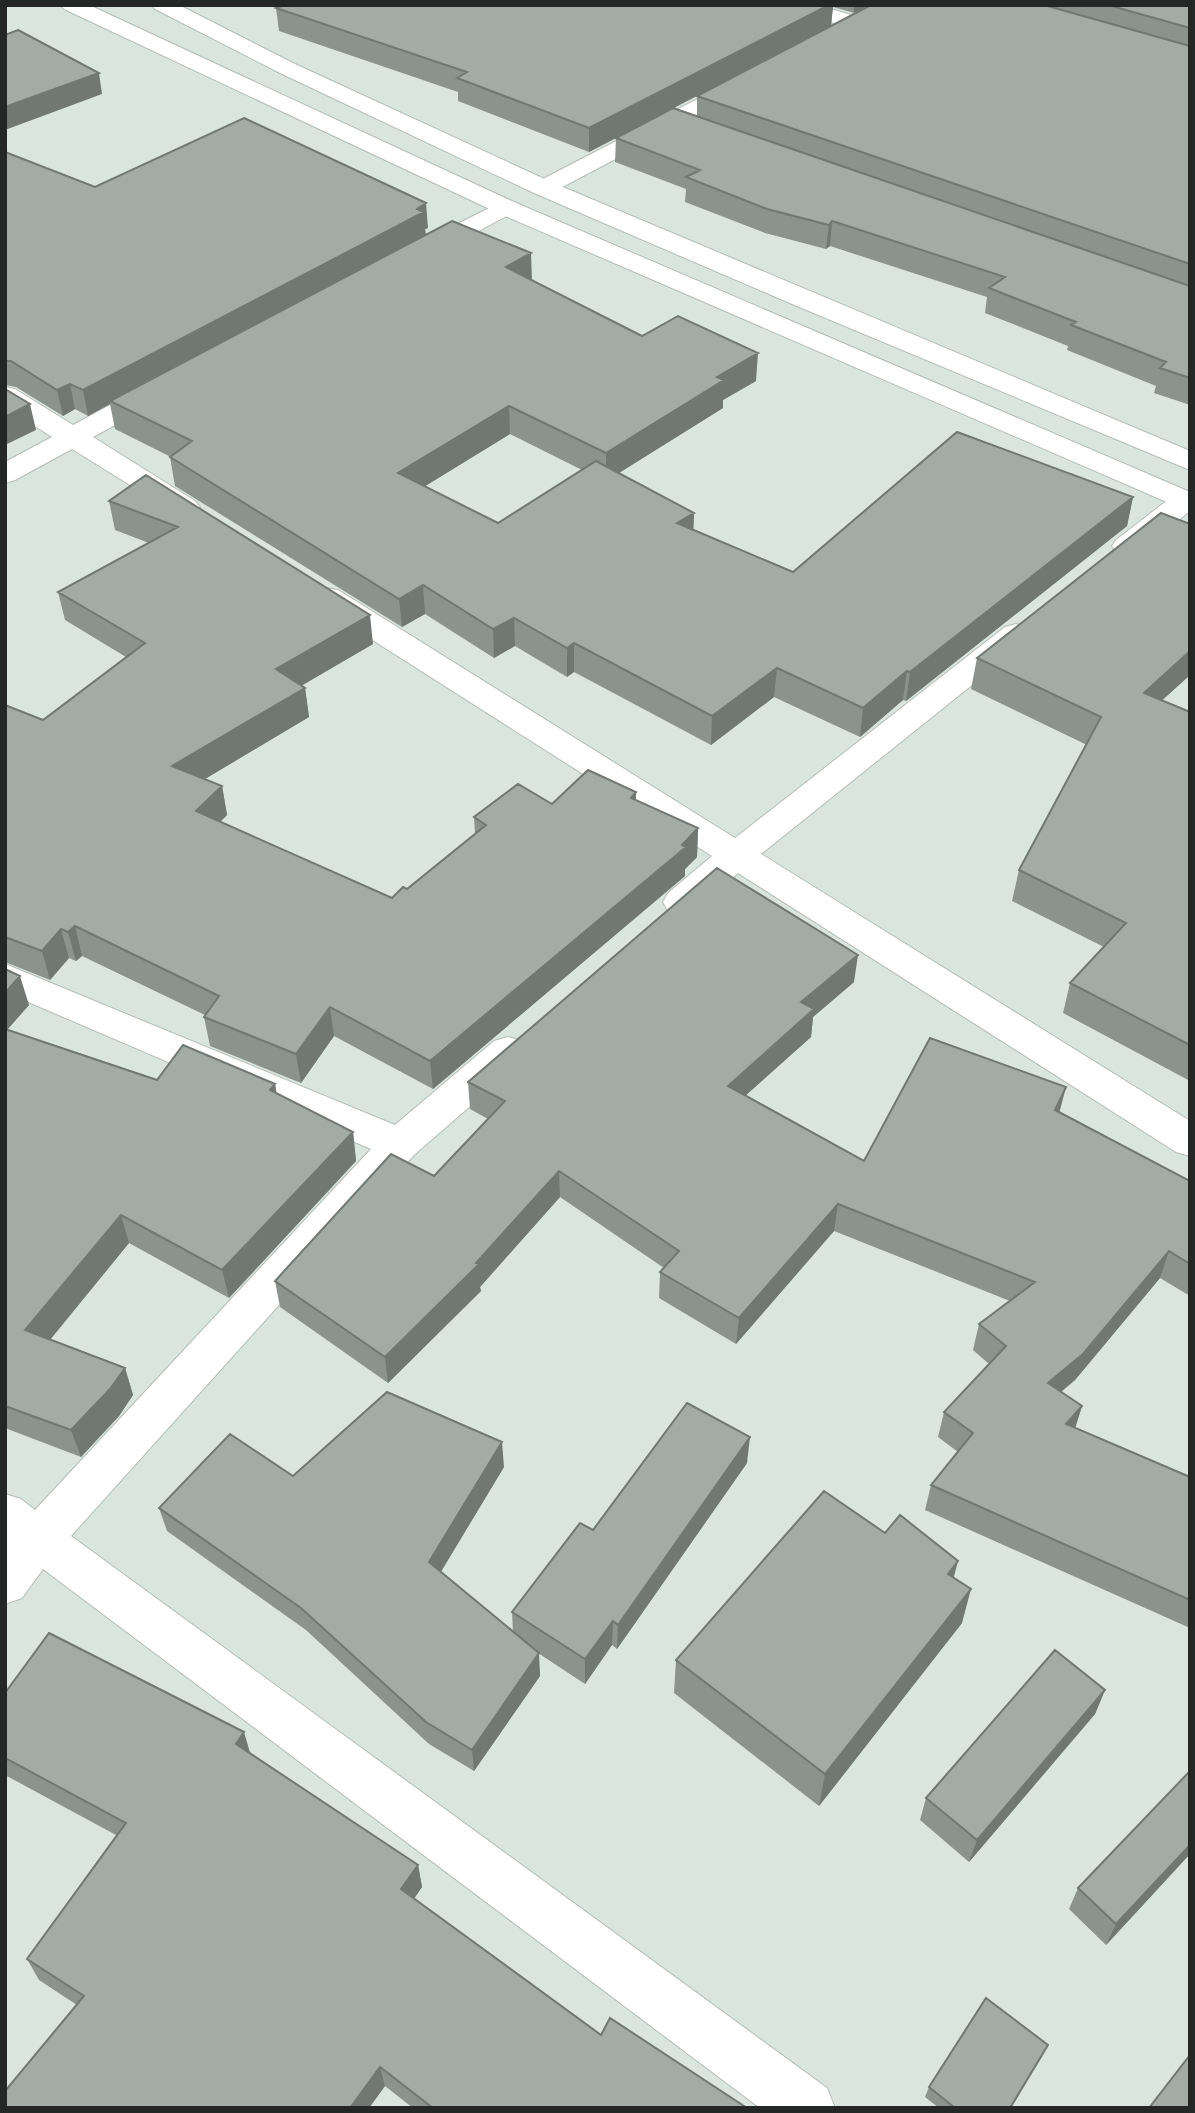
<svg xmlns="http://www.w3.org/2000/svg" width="1195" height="2113" viewBox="0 0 1195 2113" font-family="Inter,sans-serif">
<rect width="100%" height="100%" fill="#dbe5df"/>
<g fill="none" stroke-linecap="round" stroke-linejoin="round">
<defs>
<path id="minor" d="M 786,5 L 818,5 L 864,19 L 867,24 L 864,29 L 856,30 L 789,9 Z
M 744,75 L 752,77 L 755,82 L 752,87 L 551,193 L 543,195 L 535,193 L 531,188 L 535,183 Z
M 505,200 L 514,202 L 517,207 L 514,212 L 430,257 L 421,260 L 412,257 L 408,252 L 412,247 Z
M 157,383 L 167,385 L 171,391 L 167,397 L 93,437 L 195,501 L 200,507 L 195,513 L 185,516 L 175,513 L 72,449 L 15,480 L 5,483 L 5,462 L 52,437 L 5,407 L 5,387 L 15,389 L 73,425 L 147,385 Z
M 1184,492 L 1190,494 L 1190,511 L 1138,552 L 1127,555 L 1116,552 L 1112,546 L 1116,540 L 1174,495 Z
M 327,588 L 338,590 L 735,838 L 1005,627 L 1016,624 L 1027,627 L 1032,634 L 1027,641 L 761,854 L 1190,1121 L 1190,1156 L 1176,1152 L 738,873 C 718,890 697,919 668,911 L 663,902 L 668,893 L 712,856 L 316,604 L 312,597 L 316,590 Z
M 5,964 L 395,1125 L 494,1041 L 508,1037 L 522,1041 L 527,1051 L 522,1061 L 414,1155 L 71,1536 L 827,2088 L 835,2108 L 760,2108 L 43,1569 L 22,1598 L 5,1604 L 7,1543 L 5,1494 L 21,1499 L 35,1510 L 371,1149 L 5,992 Z"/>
<path id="major" d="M 61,5 L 89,5 L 514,202 L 1190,492 L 1190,512 L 496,212 L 64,9 Z
M 152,5 L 179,5 L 295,64 L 551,182 L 1190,451 L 1190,470 L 792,304 L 534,193 L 280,73 L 155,9 Z"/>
</defs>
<use href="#minor" stroke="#b3bcb7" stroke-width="2"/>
<use href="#major" stroke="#b3bcb7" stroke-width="2"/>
<use href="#minor" fill="#fff" fill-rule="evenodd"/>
<use href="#major" fill="#fff" fill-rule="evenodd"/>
</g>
<path fill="#8b938e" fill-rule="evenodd" d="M 284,5 L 870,5 L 854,13 L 833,7 L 831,26 L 589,152 L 458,101 L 458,92 L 279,31 L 276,8 Z
M 871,5 L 1190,5 L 1190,405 L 1154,393 L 1156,386 L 1067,350 L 1068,346 L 985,313 L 987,297 L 830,246 L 826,249 L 765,233 L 685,202 L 686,189 L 615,162 L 616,138 L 697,116 L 697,96 Z
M 5,152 L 95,187 L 428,228 L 425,229 L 426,235 L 531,280 L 642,336 L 756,381 L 723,400 L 723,408 L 619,473 L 694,513 L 693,529 L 793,572 L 1133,497 L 1127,526 L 906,701 L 903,700 L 860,737 L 774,697 L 711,745 L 574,672 L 567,677 L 515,646 L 494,658 L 425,614 L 402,627 L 175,486 L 170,457 L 171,457 L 115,429 L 110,404 L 88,416 L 75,409 L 63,416 L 16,387 L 5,385 ZM 510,434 L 582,470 L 498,523 L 425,486 Z
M 146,475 L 373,644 L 301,686 L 305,688 L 309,717 L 205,779 L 222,786 L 227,815 L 220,822 L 392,898 L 407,889 L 475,834 L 474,817 L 552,804 L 636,792 L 636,801 L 698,828 L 697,857 L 685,869 L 685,876 L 433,1089 L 334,1036 L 301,1083 L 210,1046 L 204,1017 L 205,1015 L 82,956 L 76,961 L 69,958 L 50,980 L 5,962 L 5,705 L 43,720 L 126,657 L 65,620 L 58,592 L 149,543 L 115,530 L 109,501 Z
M 1190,524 L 1190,675 L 1162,700 L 1190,712 L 1190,1081 L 1063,1013 L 1070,983 L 1104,947 L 1012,901 L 1019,870 L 1087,745 L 971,689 L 977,658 Z
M 854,982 L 813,1017 L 811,1037 L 746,1095 L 864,1161 L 1060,1112 L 1190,1181 L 1190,1296 L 1160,1278 L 1075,1380 L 1061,1392 L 1082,1406 L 1075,1428 L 1190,1477 L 1190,1628 L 925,1510 L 931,1485 L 958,1452 L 938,1437 L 944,1412 L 989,1364 L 973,1350 L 979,1324 L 1010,1301 L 834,1231 L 736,1344 L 659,1298 L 660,1272 L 664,1268 L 560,1197 L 480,1287 L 481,1291 L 388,1383 L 280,1307 L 275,1281 L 434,1176 L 488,1119 L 470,1109 L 468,1082 Z
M 5,993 L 29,1005 L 7,1030 L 157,1080 L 275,1084 L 276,1093 L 353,1132 L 356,1161 L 229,1298 L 129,1243 L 50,1340 L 125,1368 L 133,1395 L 119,1416 L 81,1457 L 5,1428 Z
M 747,1463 L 617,1649 L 612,1645 L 585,1684 L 538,1653 L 540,1676 L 474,1771 L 429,1744 L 306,1630 L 167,1531 L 159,1508 L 504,1467 L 441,1572 L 513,1632 L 512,1612 L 593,1530 Z
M 954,1578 L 962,1623 L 819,1806 L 674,1693 L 676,1660 Z
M 1105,1690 L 1095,1714 L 969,1862 L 920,1820 L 926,1798 Z
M 5,1693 L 250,1754 L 418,1865 L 422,1887 L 414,1899 L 601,2035 L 747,2108 L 413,2108 L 385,2086 L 369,2108 L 5,2108 L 77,2005 L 39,1980 L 27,1959 L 116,1835 L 5,1775 Z
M 1190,1771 L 1190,1854 L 1106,1945 L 1069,1909 L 1078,1888 Z
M 1048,2045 L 1011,2108 L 939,2108 L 925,2097 L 929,2087 Z"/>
<path fill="#717874" d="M 829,5 L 833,5 L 831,26 L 589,152 L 589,128 Z
M 854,5 L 870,5 L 854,13 Z
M 99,73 L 102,94 L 5,130 L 5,107 Z
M 426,203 L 428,228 L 425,229 L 426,236 L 110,401 L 110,404 L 88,416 L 83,390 Z
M 832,221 L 830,246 L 826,249 L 829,225 Z
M 531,253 L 532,280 L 506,267 Z
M 758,353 L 756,381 L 723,400 L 723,408 L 606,481 L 606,453 L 717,377 Z
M 70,384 L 75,409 L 63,416 L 57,390 Z
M 30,404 L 36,430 L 5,445 L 5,417 Z
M 509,406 L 510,434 L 401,501 L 398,473 Z
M 1133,497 L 1127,526 L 906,701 L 910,672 Z
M 694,513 L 693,542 L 677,523 Z
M 423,585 L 425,614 L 402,627 L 399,599 Z
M 370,615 L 373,644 L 280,698 L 276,669 Z
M 514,618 L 515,646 L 494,658 L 493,629 Z
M 574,643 L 574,672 L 567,677 L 567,648 Z
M 1190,651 L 1190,675 L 1136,724 L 1144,693 Z
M 777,668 L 774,697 L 711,745 L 712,716 Z
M 907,671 L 903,700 L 860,737 L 863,708 Z
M 305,688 L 309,717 L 178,795 L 172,766 Z
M 222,786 L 227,815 L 201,840 L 196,811 Z
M 636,792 L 636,821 L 631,798 Z
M 698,828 L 697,857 L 685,869 L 685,876 L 433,1089 L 430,1061 L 682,845 Z
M 75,926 L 82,956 L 76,961 L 68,932 Z
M 61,929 L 69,958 L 50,980 L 42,951 Z
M 858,955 L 854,982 L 813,1017 L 811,1037 L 726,1113 L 728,1086 L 801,1002 Z
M 20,976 L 29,1005 L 5,1032 L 5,993 Z
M 330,1007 L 334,1036 L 301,1083 L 296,1054 Z
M 275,1084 L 280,1113 L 270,1090 Z
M 1066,1087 L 1059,1114 L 1055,1110 Z
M 353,1132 L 356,1161 L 229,1298 L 222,1270 Z
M 559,1171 L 560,1197 L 480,1287 L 481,1291 L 388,1383 L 385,1357 L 476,1263 Z
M 838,1204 L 834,1231 L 736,1344 L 739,1318 Z
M 121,1215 L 129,1243 L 35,1358 L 25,1330 Z
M 1169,1251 L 1160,1278 L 1075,1380 L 1040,1409 L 1048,1383 Z
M 125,1368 L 133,1395 L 119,1416 L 81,1457 L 71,1430 Z
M 1082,1406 L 1074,1432 L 1066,1424 Z
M 750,1437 L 747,1463 L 617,1649 L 618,1625 Z
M 502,1442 L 504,1467 L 432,1586 L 429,1562 Z
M 958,1561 L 949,1596 L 948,1574 Z
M 971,1589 L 962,1623 L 819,1806 L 825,1774 Z
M 613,1621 L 612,1645 L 585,1684 L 585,1659 Z
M 539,1653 L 540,1676 L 474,1771 L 472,1750 Z
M 1105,1690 L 1095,1714 L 969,1862 L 977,1840 Z
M 244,1732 L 251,1756 L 236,1744 Z
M 1190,1845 L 1190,1854 L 1106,1945 L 1116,1924 Z
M 418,1865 L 422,1887 L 405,1911 L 401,1889 Z
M 1048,2045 L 1011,2108 L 1010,2108 Z
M 380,2067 L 385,2086 L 369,2108 L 350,2108 Z"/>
<path fill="#a2aba5" stroke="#717874" stroke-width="2" d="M 284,5 L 829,5 L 589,128 L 457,78 L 467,72 L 276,8 Z
M 871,5 L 1044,5 L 1190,46 L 1190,264 L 697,96 Z
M 1108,5 L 1190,5 L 1190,28 Z
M 18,30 L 99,73 L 5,107 L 5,35 Z
M 673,108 L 1190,286 L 1190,378 L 1160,368 L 1166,362 L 1071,325 L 1076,322 L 989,288 L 1005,277 L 832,221 L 829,225 L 767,209 L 686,177 L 700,170 L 616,138 Z
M 244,118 L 426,203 L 417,209 L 424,212 L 83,390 L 70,384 L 57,390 L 11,361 L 5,361 L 5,152 L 95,187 Z
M 452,221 L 531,253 L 506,267 L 642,336 L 678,316 L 758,353 L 717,377 L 724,380 L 606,453 L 509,406 L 398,473 L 498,523 L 596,461 L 694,513 L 677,523 L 793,572 L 957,432 L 1133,497 L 910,672 L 907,671 L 863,708 L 777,668 L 712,716 L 574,643 L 567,648 L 514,618 L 493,629 L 423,585 L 399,599 L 170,457 L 192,441 L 110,401 Z
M 5,389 L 30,404 L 5,417 Z
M 146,475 L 370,615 L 276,669 L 305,688 L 172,766 L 222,786 L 196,811 L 392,898 L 403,887 L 407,889 L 486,825 L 474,817 L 518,784 L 552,804 L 588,770 L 636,792 L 631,798 L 698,828 L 682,845 L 686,847 L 430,1061 L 330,1007 L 296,1054 L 204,1017 L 219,996 L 75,926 L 68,932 L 61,929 L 42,951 L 5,937 L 5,705 L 43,720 L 145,643 L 58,592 L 178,527 L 109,501 Z
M 1161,513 L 1190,524 L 1190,651 L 1144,693 L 1190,712 L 1190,1045 L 1070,983 L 1126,923 L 1019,870 L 1101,717 L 977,658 Z
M 717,868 L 858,955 L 801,1002 L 814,1009 L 728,1086 L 864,1161 L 930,1038 L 1066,1087 L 1055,1110 L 1190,1181 L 1190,1264 L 1169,1251 L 1083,1354 L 1048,1383 L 1082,1406 L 1066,1424 L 1190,1477 L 1190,1600 L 931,1485 L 973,1433 L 944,1412 L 1006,1346 L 979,1324 L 1035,1282 L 838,1204 L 739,1318 L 660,1272 L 679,1251 L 559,1171 L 476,1263 L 479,1264 L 385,1357 L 275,1281 L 391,1154 L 434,1176 L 505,1101 L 468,1082 Z
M 5,969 L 20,976 L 5,993 Z
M 5,1029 L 157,1080 L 183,1045 L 275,1084 L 270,1090 L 353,1132 L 222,1270 L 121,1215 L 25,1330 L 125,1368 L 110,1389 L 71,1430 L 5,1406 Z
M 387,1392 L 502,1442 L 429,1562 L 539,1653 L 472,1750 L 426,1722 L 301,1608 L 159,1508 L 230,1434 L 293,1476 Z
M 687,1403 L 750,1437 L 618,1625 L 613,1621 L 585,1659 L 512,1612 L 580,1523 L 593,1530 Z
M 824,1491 L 885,1533 L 900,1515 L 958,1561 L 948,1574 L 971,1589 L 825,1774 L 676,1660 Z
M 49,1633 L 244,1732 L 236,1744 L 418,1865 L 401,1889 L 601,2035 L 610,2018 L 747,2108 L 433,2108 L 380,2067 L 350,2108 L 5,2108 L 5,2091 L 84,1996 L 27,1959 L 126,1823 L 5,1758 L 5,1693 Z
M 1055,1650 L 1105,1690 L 977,1840 L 926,1798 Z
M 1190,1771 L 1190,1845 L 1116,1924 L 1078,1888 Z
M 986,1998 L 1048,2045 L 1010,2108 L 955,2108 L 929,2087 Z
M 1190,2055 L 1190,2108 L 1149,2108 Z"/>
<rect width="1195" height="2113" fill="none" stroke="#242725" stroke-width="14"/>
</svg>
